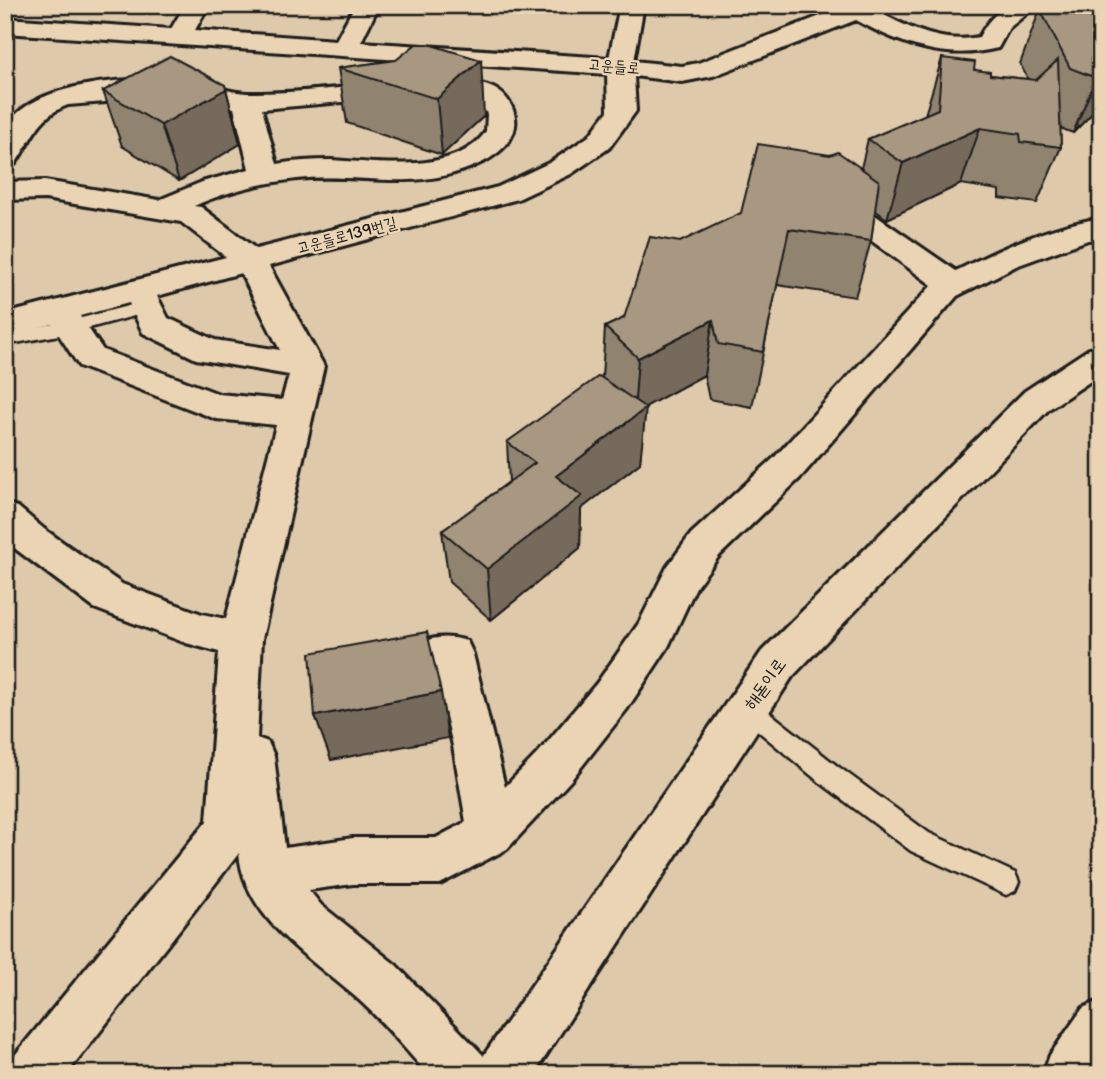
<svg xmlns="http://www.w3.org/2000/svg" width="1106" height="1079" viewBox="0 0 1106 1079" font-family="'Balsamiq Sans','Poor Story',sans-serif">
<rect width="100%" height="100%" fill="#dec9aa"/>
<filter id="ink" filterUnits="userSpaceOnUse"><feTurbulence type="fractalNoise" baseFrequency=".0143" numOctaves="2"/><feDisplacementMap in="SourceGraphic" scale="14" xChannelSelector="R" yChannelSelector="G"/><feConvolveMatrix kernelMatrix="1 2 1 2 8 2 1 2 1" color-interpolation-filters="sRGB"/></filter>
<g filter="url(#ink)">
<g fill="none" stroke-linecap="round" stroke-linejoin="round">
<defs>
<path id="lane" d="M 147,301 L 156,307 L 153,311 L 70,333 L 5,345 L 5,333 L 70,321 Z
M 747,698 L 755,701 L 836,765 L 929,833 L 1015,873 L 1019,882 L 1015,891 L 1006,895 L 911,851 L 818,781 L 739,715 L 735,708 L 739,701 Z"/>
<path id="street" d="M 185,5 L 209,5 L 195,30 L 336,40 L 355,5 L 379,5 L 361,42 L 609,58 L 620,5 L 644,5 L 634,61 L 682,66 L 698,63 L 849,5 L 884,5 L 877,11 C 910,29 942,44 979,37 C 995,8 1006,5 1037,5 L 1009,28 L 998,48 C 946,61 902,45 856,20 L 713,76 L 682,82 L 634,76 L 636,111 L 609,148 L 571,174 L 518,199 L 269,266 L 324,366 L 262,639 L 257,738 L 268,742 L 274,756 L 285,848 L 353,838 L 436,838 L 466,822 L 453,746 L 436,673 L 416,669 L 410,656 L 416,643 C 434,637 448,635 467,641 L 473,654 L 505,787 L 539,752 L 597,683 L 639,623 L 667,567 L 691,534 L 774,458 L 932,285 L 820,203 L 815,197 L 820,191 L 830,188 L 840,191 L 956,271 C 1001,248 1050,226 1101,218 L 1101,238 L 1088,240 L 1016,266 L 957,296 L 800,478 L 719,556 L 696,587 L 668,647 L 627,709 L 571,780 L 507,849 L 440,884 L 353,884 L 309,890 L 321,905 L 396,965 L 483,1055 L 490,1074 L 428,1074 C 405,1049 383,1021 358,999 C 313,959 244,919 239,853 L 67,1074 L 8,1074 L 15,1055 L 207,821 L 219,652 L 186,643 L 94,608 L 5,541 L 5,503 L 18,507 L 44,529 L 122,584 L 202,614 L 226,619 L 276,425 L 216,419 L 79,366 L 52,324 L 16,333 L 5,333 L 5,311 L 16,311 L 226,257 L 181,222 L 45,199 L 5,200 L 5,182 L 45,181 L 159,200 L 202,182 L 249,169 L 234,108 L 189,98 L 169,97 L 68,105 C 37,116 32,140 15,164 L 5,166 C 5,156 2,139 6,129 C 28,80 143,75 189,82 C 209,84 227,92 247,93 C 313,94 379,81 445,80 C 462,82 487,81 501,93 C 510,100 517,114 515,126 C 513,142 498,154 485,161 C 417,195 366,172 297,179 C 261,183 227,191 194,206 L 201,207 L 256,249 L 498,187 L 551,162 L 589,136 L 608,111 L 607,74 L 5,33 L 5,18 L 171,29 ZM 411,96 L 445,96 L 480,103 L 487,114 L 486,131 C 457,176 375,162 331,160 C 313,160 295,161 277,164 L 262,109 ZM 241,273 L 280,350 L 215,340 L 168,318 L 157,296 ZM 129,303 L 143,333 L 196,359 L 289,375 L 282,400 L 219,394 L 103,350 L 80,316 Z
M 1101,1000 L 1100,1074 L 1043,1074 L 1050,1055 L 1083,1008 Z"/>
<path id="secondary" d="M 1101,345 L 1101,374 L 1049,409 L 792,677 L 534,1074 L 477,1074 L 484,1055 L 762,651 L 1025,391 L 1089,349 Z"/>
</defs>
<use href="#lane" stroke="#1c1c1c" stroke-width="5"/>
<use href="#street" stroke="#1c1c1c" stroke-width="6"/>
<use href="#secondary" stroke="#1c1c1c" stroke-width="6"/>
<use href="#lane" fill="#ead4b3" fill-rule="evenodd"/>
<use href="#street" fill="#ead4b3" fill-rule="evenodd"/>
<use href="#secondary" fill="#ead4b3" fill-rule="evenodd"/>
</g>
<path fill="#908370" stroke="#1c1c1c" stroke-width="2" d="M 1040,9 L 1101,9 L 1101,104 L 1073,133 L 1060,128 L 1061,147 L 1037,203 L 999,198 L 999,190 L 961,184 L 887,219 L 875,210 L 871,241 L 855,297 L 777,285 L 752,407 L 709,399 L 704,375 L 644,407 L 640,463 L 581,509 L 580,548 L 491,620 L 449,582 L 442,531 L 509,482 L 507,442 L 602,378 L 605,327 L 624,318 L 680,242 L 861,168 L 868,139 L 925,115 L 942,58 L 990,75 L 1028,79 L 1020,64 Z
M 396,60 L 484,116 L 442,155 L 347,123 L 338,68 Z
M 225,85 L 240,144 L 179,181 L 122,146 L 103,91 Z"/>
<path fill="#766a5b" stroke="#1c1c1c" stroke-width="2" d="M 481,60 L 484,116 L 442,155 L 437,99 Z
M 1101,73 L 1101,104 L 1073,133 L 1096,78 Z
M 226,89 L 240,144 L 179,181 L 161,125 Z
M 980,128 L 961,184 L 887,219 L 903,163 Z
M 713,320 L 704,375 L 634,413 L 638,358 Z
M 646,408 L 640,463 L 581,509 L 580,548 L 491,620 L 487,569 L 556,476 Z
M 441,692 L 448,738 L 331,760 L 315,716 Z"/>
<path fill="#a89882" stroke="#1c1c1c" stroke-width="2" d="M 1040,9 L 1101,9 L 1101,73 L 1096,78 L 1070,68 Z
M 416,44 L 428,44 L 481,60 L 437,99 L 338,68 L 396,60 Z
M 170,56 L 225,85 L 226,89 L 161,125 L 103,91 Z
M 942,58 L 975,62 L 974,70 L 990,72 L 990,75 L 1036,80 L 1058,60 L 1061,147 L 1021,142 L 1020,134 L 980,128 L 903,163 L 868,139 L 938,109 Z
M 758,144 L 830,155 L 838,152 L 879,181 L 871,241 L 789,229 L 763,352 L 718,344 L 713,320 L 638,358 L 605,327 L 624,318 L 650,237 L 680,242 L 741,213 Z
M 599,376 L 646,408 L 556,476 L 582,496 L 487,569 L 442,531 L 535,463 L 507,442 Z
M 427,632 L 441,692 L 315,716 L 310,653 Z"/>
</g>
<g text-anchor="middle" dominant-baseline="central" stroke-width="5" stroke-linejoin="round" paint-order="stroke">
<g font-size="16" fill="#1c1c1c" stroke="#ead4b3">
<text transform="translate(614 67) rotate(5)">고운들로</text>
<text transform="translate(347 236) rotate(-15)">고운들로139번길</text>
</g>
<g font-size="18" fill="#1c1c1c" stroke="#ead4b3">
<text transform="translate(765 684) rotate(-54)">해돋이로</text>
</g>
</g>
<rect width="1106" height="1079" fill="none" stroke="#ead4b3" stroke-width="28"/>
<rect x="14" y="14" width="1078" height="1051" fill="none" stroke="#1c1c1c" stroke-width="2.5" filter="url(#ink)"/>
</svg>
